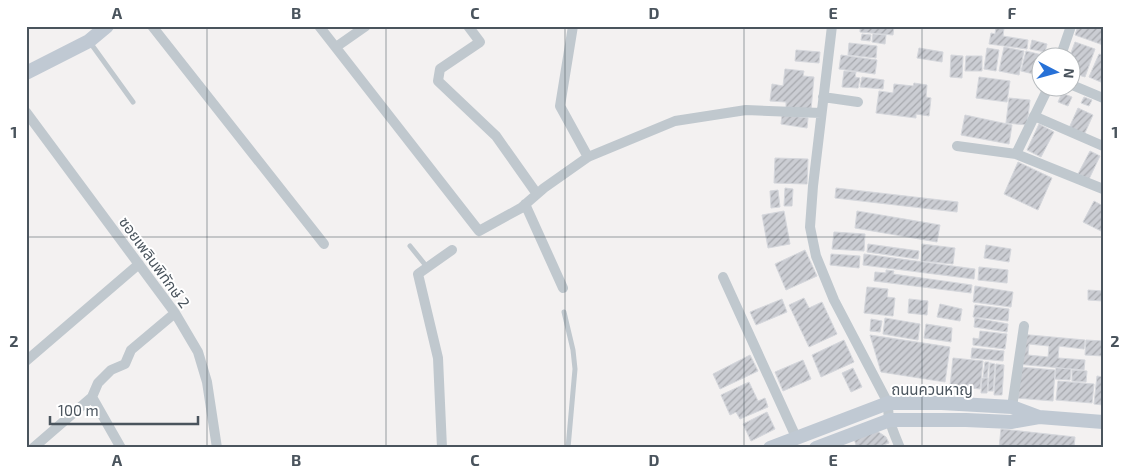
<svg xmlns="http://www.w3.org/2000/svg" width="1129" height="474" viewBox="0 0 1129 474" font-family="'Exo 2','Noto Sans Thai',sans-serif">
<defs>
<pattern id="building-hatch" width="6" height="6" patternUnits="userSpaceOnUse" patternTransform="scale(1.25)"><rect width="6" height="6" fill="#cbcdd3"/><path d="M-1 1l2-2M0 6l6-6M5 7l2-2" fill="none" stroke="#a7a9ae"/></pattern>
</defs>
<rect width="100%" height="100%" fill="#f3f1f1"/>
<path fill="url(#building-hatch)" stroke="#d5d7dc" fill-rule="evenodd" d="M 860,26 L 894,26 L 893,35 L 860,32 Z
M 996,26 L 1004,28 L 1003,36 L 1028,40 L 1027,49 L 989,44 L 991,33 L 995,34 Z
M 1078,26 L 1103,26 L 1103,45 L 1075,35 Z
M 862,34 L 871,35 L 870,41 L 861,40 Z
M 873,34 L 886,35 L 885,44 L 872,42 Z
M 1032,40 L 1047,44 L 1045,52 L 1030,49 Z
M 1075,42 L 1095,49 L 1085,77 L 1072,73 L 1072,58 L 1069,58 Z
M 849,43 L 877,46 L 876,58 L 848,55 Z
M 1004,47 L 1024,51 L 1019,75 L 999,71 Z
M 919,48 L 943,52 L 942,62 L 917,58 Z
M 987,48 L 999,50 L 996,71 L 984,69 Z
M 796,50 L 820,52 L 819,63 L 795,61 Z
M 1026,51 L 1050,57 L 1042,58 L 1042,76 L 1021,71 Z
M 1099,54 L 1103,55 L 1103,83 L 1089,77 Z
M 841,55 L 877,60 L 875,74 L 839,69 Z
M 951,55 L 963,56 L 962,78 L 950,77 Z
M 966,56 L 982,56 L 982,71 L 965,71 Z
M 785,69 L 804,71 L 803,76 L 814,77 L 811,110 L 786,108 L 786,102 L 770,101 L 772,84 L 783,86 Z
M 844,71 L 856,72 L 855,77 L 860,78 L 858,88 L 842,87 Z
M 862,77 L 884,80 L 883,89 L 860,87 Z
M 979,77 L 1010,81 L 1007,102 L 976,98 Z
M 914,83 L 927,85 L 926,97 L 931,98 L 929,116 L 916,114 L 916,118 L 876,113 L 879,91 L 893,93 L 894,84 L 913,86 Z
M 1062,93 L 1072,97 L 1068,106 L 1058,102 Z
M 1084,97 L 1092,100 L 1089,106 L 1081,103 Z
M 1009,98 L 1030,100 L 1027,125 L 1006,123 Z
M 1078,108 L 1093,115 L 1084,135 L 1069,128 Z
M 782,115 L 808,118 L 807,128 L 781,124 Z
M 965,115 L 1012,125 L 1009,144 L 961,135 Z
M 1039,124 L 1054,132 L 1041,157 L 1027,150 Z
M 1090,151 L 1100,156 L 1089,179 L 1078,174 Z
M 775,158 L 808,159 L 807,184 L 774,183 Z
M 1018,162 L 1052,178 L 1038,210 L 1004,194 Z
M 785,188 L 793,189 L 792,206 L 784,206 Z
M 836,188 L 958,202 L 957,212 L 835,198 Z
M 778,190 L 780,207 L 771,208 L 770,191 Z
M 1094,201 L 1103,206 L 1103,232 L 1083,222 Z
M 784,211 L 790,244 L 768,248 L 762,215 Z
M 857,211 L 940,225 L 937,242 L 855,228 Z
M 834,232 L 865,234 L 864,251 L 832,249 Z
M 868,244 L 919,251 L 918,259 L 867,252 Z
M 922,244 L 955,248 L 953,264 L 921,261 Z
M 986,245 L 1011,249 L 1009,262 L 984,258 Z
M 805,250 L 817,276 L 786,290 L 775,264 Z
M 831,254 L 860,256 L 859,268 L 830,265 Z
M 864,254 L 975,269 L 974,279 L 863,265 Z
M 979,267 L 1008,270 L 1007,283 L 978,280 Z
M 886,270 L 894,271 L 893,274 L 972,285 L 971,293 L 874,281 L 875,272 L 886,273 Z
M 975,286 L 1013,292 L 1011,307 L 973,302 Z
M 867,287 L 888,289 L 887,297 L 895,298 L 893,316 L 864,313 Z
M 1088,290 L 1103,291 L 1103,301 L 1088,300 Z
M 804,298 L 809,308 L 822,302 L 837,334 L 809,347 L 789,305 Z
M 782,299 L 787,312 L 756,325 L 750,312 Z
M 909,299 L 928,301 L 927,315 L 908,313 Z
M 940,304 L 962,309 L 960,321 L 937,317 Z
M 975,305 L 1009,309 L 1008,321 L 973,317 Z
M 885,318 L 920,324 L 918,340 L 883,334 Z
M 975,318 L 1008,324 L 1007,332 L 974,327 Z
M 871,319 L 882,321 L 880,332 L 870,331 Z
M 926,324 L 952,328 L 951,342 L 924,338 Z
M 980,331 L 1007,334 L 1005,349 L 973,345 L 973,338 L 979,339 Z
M 1019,334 L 1085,340 L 1084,349 L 1059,346 L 1058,358 L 1085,360 L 1084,370 L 1016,364 ZM 1029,344 L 1049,346 L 1048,357 L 1028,355 Z
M 870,335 L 950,347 L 945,382 L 881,372 Z
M 844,340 L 854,362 L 821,377 L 812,355 Z
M 1086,340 L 1103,341 L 1103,356 L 1085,355 Z
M 972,348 L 1004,351 L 1003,361 L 971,358 Z
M 750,355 L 758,371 L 720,389 L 713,374 Z
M 953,358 L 983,361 L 980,389 L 950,386 Z
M 803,360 L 811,379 L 783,391 L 775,372 Z
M 985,362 L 989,362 L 987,378 L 983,377 Z
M 990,363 L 995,364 L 993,391 L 988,391 Z
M 996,364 L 1004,365 L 1002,395 L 994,395 Z
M 1019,367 L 1055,370 L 1053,401 L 1016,398 Z
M 853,368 L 862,387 L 851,392 L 842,373 Z
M 1056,368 L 1071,369 L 1070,380 L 1055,379 Z
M 1072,370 L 1087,371 L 1086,382 L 1072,381 Z
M 1097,376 L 1103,377 L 1103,405 L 1094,404 Z
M 982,378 L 988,378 L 987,393 L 981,393 Z
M 1058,381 L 1094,384 L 1092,403 L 1056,400 Z
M 749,382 L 758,401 L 765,398 L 768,407 L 740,419 L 736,412 L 730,415 L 721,395 Z
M 767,412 L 775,429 L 751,441 L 743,424 Z
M 1001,429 L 1075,437 L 1074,448 L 999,448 Z
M 877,431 L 886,437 L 889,443 L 875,448 L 857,448 L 853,436 Z"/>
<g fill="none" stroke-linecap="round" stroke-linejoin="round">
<path stroke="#c0c8ce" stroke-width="5" d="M 89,41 L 133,102
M 410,246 L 427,267
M 564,312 L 573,350 L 575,369 L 568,448"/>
<path stroke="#c0c8ce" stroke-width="10" d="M 152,26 L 324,244
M 319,26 L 479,231 L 521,208 L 544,188 L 588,157 L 675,121 L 746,110 L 821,113
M 468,26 L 480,42 L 440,69 L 438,81 L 496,136 L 537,194
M 573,26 L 560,106 L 588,157
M 832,26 L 813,186 L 810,227 L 816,256 L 834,300 L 888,403 C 887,419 894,433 900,448
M 336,47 L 366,26
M 1060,58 L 1071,26
M 1072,85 L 1103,98
M 823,97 L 858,102
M 26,112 L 175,313 L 198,352 L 207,382 L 217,448
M 1034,116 L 1103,146
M 957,146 L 1016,154 L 1103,189
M 1016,154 L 1048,88
M 525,204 L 563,288
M 723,277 L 796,437
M 26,361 L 139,264
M 92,397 L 121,448
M 1012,407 L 1024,326
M 33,448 L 92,397 L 98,383 L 111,370 L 125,364 L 131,350 L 175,313
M 442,448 L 438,358 L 418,274 L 452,250"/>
<path stroke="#c0c9d3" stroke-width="14" d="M 26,73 L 89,41 L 107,26
M 770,448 L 888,403 L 942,403 L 1012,407 L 1039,417
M 816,448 L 890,420 L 966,420 L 1011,422 L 1039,417 L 1103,422"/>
</g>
<path fill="none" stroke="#4a545d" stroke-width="1" stroke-opacity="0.55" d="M 207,26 L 207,448M 386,26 L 386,448M 565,26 L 565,448M 744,26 L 744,448M 922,26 L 922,448M 26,237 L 1103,237"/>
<g text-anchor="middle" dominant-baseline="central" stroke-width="4" stroke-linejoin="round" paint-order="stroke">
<g font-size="15" fill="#4a545d" stroke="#fff">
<text transform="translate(155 262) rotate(54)">ซอยเพลินพิทักษ์ 2</text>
<text x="932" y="389">ถนนควนหาญ</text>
</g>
</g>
<rect width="1129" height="474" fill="none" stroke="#ffffff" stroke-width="55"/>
<g transform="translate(1056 72) rotate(96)"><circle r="24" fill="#ffffff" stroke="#b7bbbe"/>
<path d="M0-4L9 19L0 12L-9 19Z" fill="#2771d7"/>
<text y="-8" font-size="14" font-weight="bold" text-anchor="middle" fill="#4a545d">N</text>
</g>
<path d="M50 416v8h148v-8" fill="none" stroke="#4a545d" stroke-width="2.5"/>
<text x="58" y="416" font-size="15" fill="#4a545d" stroke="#ffffff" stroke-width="4" paint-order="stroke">100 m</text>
<rect x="28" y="28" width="1074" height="418" fill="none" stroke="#4a545d" stroke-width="2"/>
<g font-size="16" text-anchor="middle" font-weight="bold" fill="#4a545d">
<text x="117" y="19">A</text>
<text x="296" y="19">B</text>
<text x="475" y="19">C</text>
<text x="654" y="19">D</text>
<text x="833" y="19">E</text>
<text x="1012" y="19">F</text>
<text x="14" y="138">1</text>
<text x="1115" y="138">1</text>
<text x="14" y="347">2</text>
<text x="1115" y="347">2</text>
<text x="117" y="466">A</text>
<text x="296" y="466">B</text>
<text x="475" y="466">C</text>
<text x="654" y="466">D</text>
<text x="833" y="466">E</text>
<text x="1012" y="466">F</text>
</g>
</svg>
